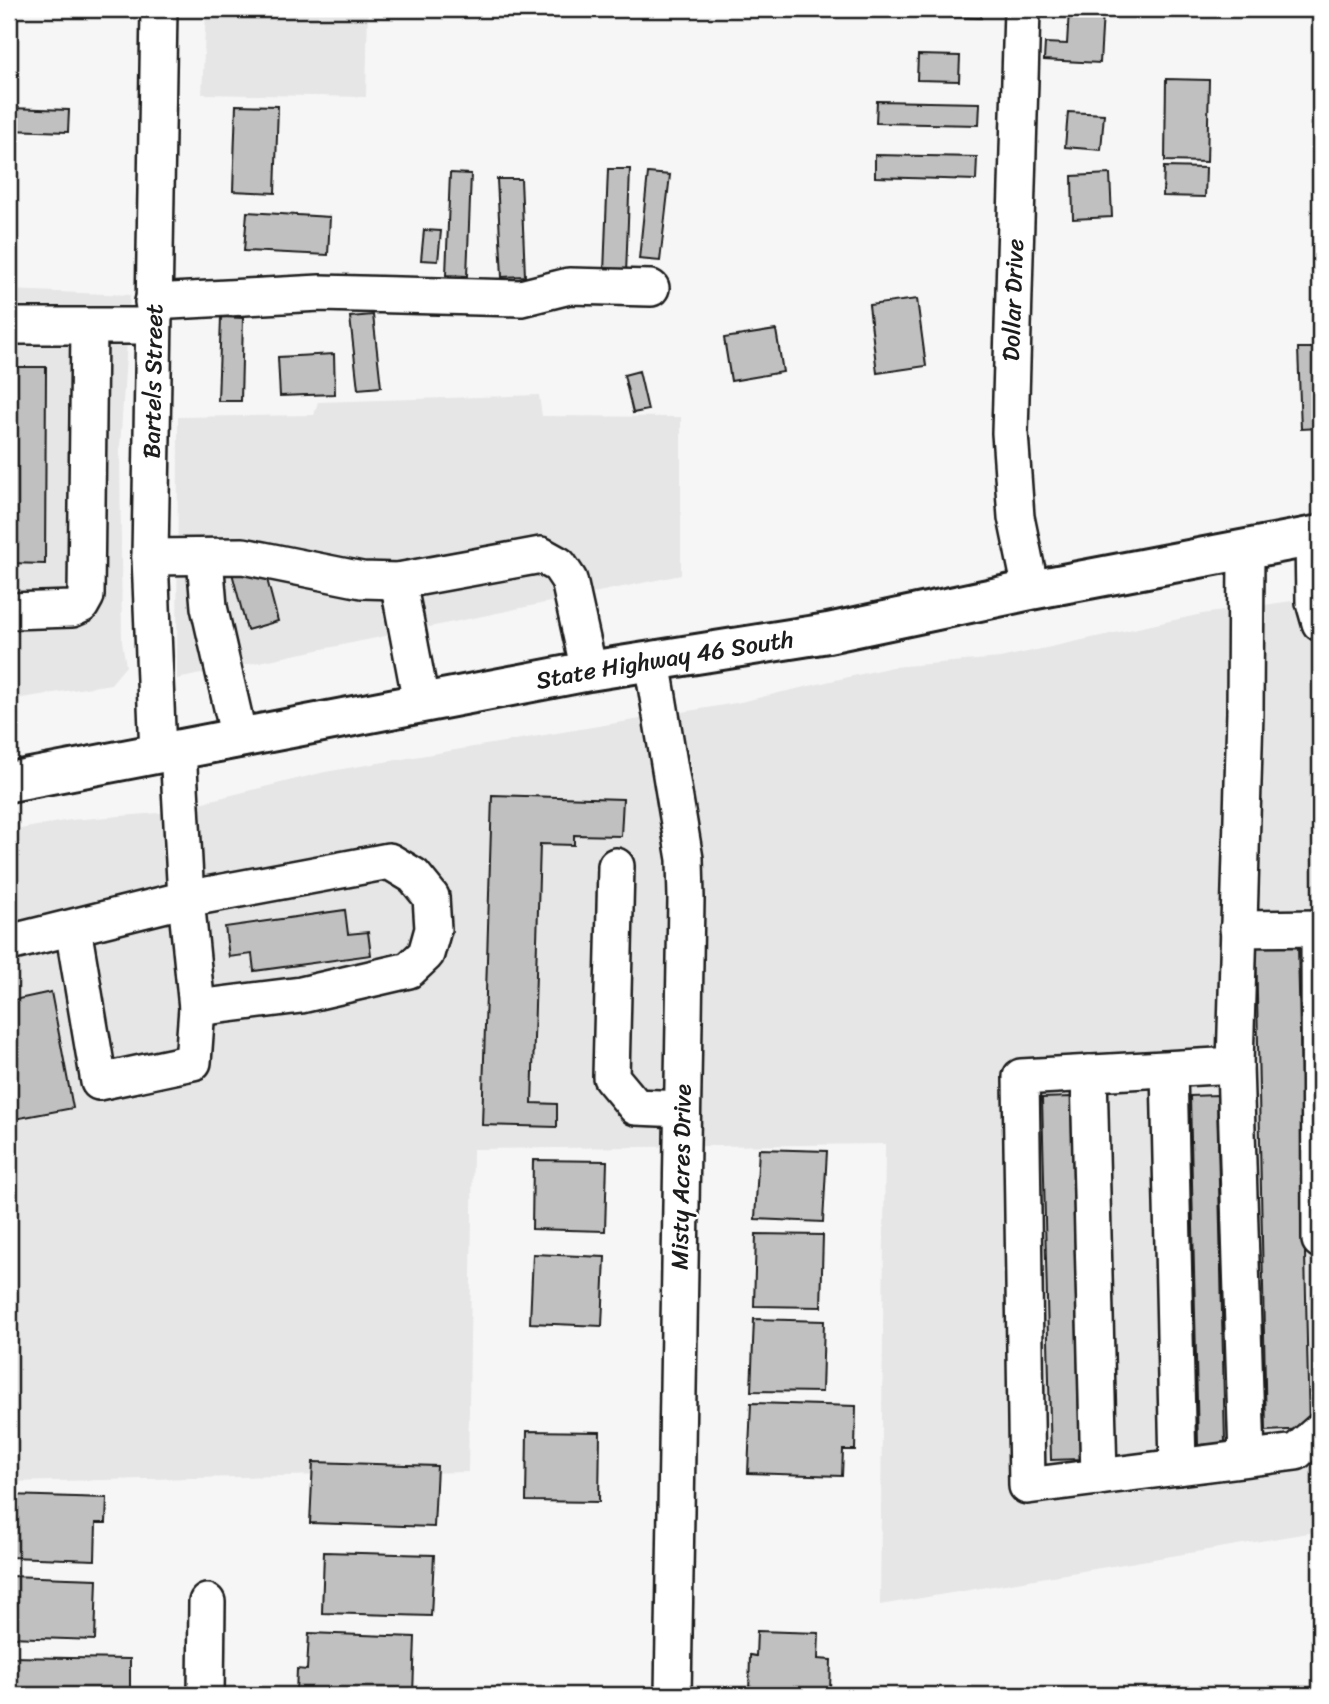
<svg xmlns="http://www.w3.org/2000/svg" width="1329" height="1704" viewBox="0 0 1329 1704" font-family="Sriracha,sans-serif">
<rect width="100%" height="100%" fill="#f6f6f6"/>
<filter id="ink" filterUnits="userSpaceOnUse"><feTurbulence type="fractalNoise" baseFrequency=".0143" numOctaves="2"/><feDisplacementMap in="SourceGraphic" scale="14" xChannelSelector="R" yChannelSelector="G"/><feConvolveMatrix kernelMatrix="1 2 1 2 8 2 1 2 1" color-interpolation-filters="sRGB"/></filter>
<g filter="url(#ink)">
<path fill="#e6e6e6" d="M 206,9 L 368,9 L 366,97 L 202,94 Z
M 9,290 L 130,295 L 120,448 L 122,641 L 126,666 L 111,684 L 9,700 Z
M 539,395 L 542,416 L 681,417 L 681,575 L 177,679 L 178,417 L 314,415 L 318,402 Z
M 1320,597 L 1320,1531 L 880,1605 L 885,1144 L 473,1149 L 468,1472 L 9,1482 L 9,831 L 70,820 L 159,813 L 325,772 L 736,703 L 892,667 L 1000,658 L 1202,614 Z"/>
<path fill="#c0c0c0" stroke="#1c1c1c" stroke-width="2" d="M 878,9 L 981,9 L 981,18 L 878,13 Z
M 1069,10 L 1103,12 L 1100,63 L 1044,60 L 1045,43 L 1067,44 Z
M 918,55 L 960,56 L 959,81 L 917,80 Z
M 1166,79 L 1209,80 L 1207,162 L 1165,161 Z
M 877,101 L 980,103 L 979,125 L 876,123 Z
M 236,105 L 278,106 L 275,193 L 233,191 Z
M 9,108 L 69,110 L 68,132 L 9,130 Z
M 1068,112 L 1104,114 L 1101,150 L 1065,147 Z
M 875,155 L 977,157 L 976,180 L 875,177 Z
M 1164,167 L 1206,168 L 1205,197 L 1163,196 Z
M 608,169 L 630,169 L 626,274 L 604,273 Z
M 450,173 L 471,174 L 467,276 L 446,275 Z
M 648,173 L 670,175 L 660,261 L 639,259 Z
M 1110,174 L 1112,217 L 1073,219 L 1072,176 Z
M 497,179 L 521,179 L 525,276 L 502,277 Z
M 247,212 L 330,217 L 328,255 L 244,251 Z
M 424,230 L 441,231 L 438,261 L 421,260 Z
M 917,299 L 926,366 L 877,373 L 869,305 Z
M 373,315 L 381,387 L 358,389 L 350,317 Z
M 221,317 L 243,318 L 241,401 L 218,401 Z
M 776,330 L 783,372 L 731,381 L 724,338 Z
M 1298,348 L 1320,348 L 1320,428 L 1301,429 Z
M 334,354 L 335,394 L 280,396 L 278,357 Z
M 9,367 L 46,367 L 45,564 L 9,563 Z
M 639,371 L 648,410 L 633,413 L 624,375 Z
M 263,564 L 278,621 L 247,630 L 232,573 Z
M 492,795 L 623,799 L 621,836 L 574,835 L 574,845 L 540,844 L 532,1103 L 557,1104 L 557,1127 L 482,1125 Z
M 345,910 L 348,934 L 368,932 L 371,955 L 254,971 L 252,954 L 229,957 L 225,927 Z
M 1298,946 L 1309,1429 L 1266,1431 L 1256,947 Z
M 51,992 L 73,1108 L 9,1120 L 9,1001 Z
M 1217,1095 L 1225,1444 L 1198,1445 L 1190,1096 Z
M 1071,1097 L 1080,1459 L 1051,1460 L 1042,1098 Z
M 759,1149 L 827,1151 L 823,1222 L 755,1219 Z
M 533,1160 L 607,1161 L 605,1231 L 532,1229 Z
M 756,1234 L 823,1235 L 821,1307 L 754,1306 Z
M 533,1254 L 605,1257 L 602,1326 L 530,1323 Z
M 754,1319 L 824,1321 L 822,1392 L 751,1391 Z
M 751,1403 L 856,1406 L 855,1450 L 843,1450 L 842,1476 L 748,1473 Z
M 527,1431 L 600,1432 L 599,1502 L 526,1501 Z
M 313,1462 L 437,1466 L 434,1527 L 310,1523 Z
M 9,1495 L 107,1498 L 106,1523 L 96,1523 L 95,1560 L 9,1557 Z
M 324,1552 L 434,1555 L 431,1616 L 322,1613 Z
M 9,1576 L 97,1579 L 95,1640 L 9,1637 Z
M 757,1631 L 819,1633 L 818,1659 L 831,1660 L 830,1690 L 818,1690 L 818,1695 L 749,1695 L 750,1655 L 756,1656 Z
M 309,1633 L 415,1637 L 413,1695 L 296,1694 L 297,1669 L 307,1670 Z
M 9,1657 L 130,1659 L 130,1695 L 9,1695 Z"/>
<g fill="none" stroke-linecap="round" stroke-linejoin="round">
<defs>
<g id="minor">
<path d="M 1022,9 L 1010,433 L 1016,517 L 1031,590"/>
<path d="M 153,302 L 320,293 L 521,298 L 569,286 L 651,288"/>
<path d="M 9,326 L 153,326"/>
<path d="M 1313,536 L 1314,602 L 1320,623"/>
<path d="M 1246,550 L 1245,712 L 1235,1065 L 1021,1077 L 1027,1486 L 1296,1452 L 1320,1431"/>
<path d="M 150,557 L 243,556 L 362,580 L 398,581 L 541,555 L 559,565 L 569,580 L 589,671"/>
<path d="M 205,558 L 209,607 L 239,738"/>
<path d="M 398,581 L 421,702"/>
<path d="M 9,611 L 72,609 L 81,605 L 86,596 L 89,327"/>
<path d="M 652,661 L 685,859 L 686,899 L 673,1695"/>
<path id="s1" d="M 158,754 L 150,557 L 159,9"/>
<path d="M 616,866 L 611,1077 L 636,1107 L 682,1109"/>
<path d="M 73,928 L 99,1082 L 193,1062 L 197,1008 L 186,899 L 178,749"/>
<path d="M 1238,929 L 1319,928 L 1320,1240"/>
<path d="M 9,943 L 186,899 L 389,861 L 414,876 L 431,897 L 433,929 L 426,954 L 409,970 L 301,995 L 197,1008"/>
<path d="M 1235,1065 L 1247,1458"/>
<path d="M 1169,1069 L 1178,1467"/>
<path d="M 1089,1073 L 1099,1477"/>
<path d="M 206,1695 L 207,1602"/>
</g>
<g id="major">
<path id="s2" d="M 9,782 L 589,671 L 828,633 L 1031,590 L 1320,535"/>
</g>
</defs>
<use href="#minor" stroke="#1c1c1c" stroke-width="40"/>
<use href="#major" stroke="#1c1c1c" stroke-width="44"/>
<use href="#minor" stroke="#fff" stroke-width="35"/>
<use href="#major" stroke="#fff" stroke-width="38"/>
</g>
</g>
<g text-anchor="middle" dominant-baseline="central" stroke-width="5" stroke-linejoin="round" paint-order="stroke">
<g font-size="24" fill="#1c1c1c" stroke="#fff">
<text transform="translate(1013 300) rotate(-88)">Dollar Drive</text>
<text stroke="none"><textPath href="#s1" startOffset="373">Bartels Street</textPath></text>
<text stroke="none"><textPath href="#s2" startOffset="667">State Highway 46 South</textPath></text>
<text transform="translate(681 1177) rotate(-89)">Misty Acres Drive</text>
</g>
</g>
<rect width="1329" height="1704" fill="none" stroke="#fff" stroke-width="35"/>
<rect x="18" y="18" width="1294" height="1669" fill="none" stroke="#1c1c1c" stroke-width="2.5" filter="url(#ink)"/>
</svg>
